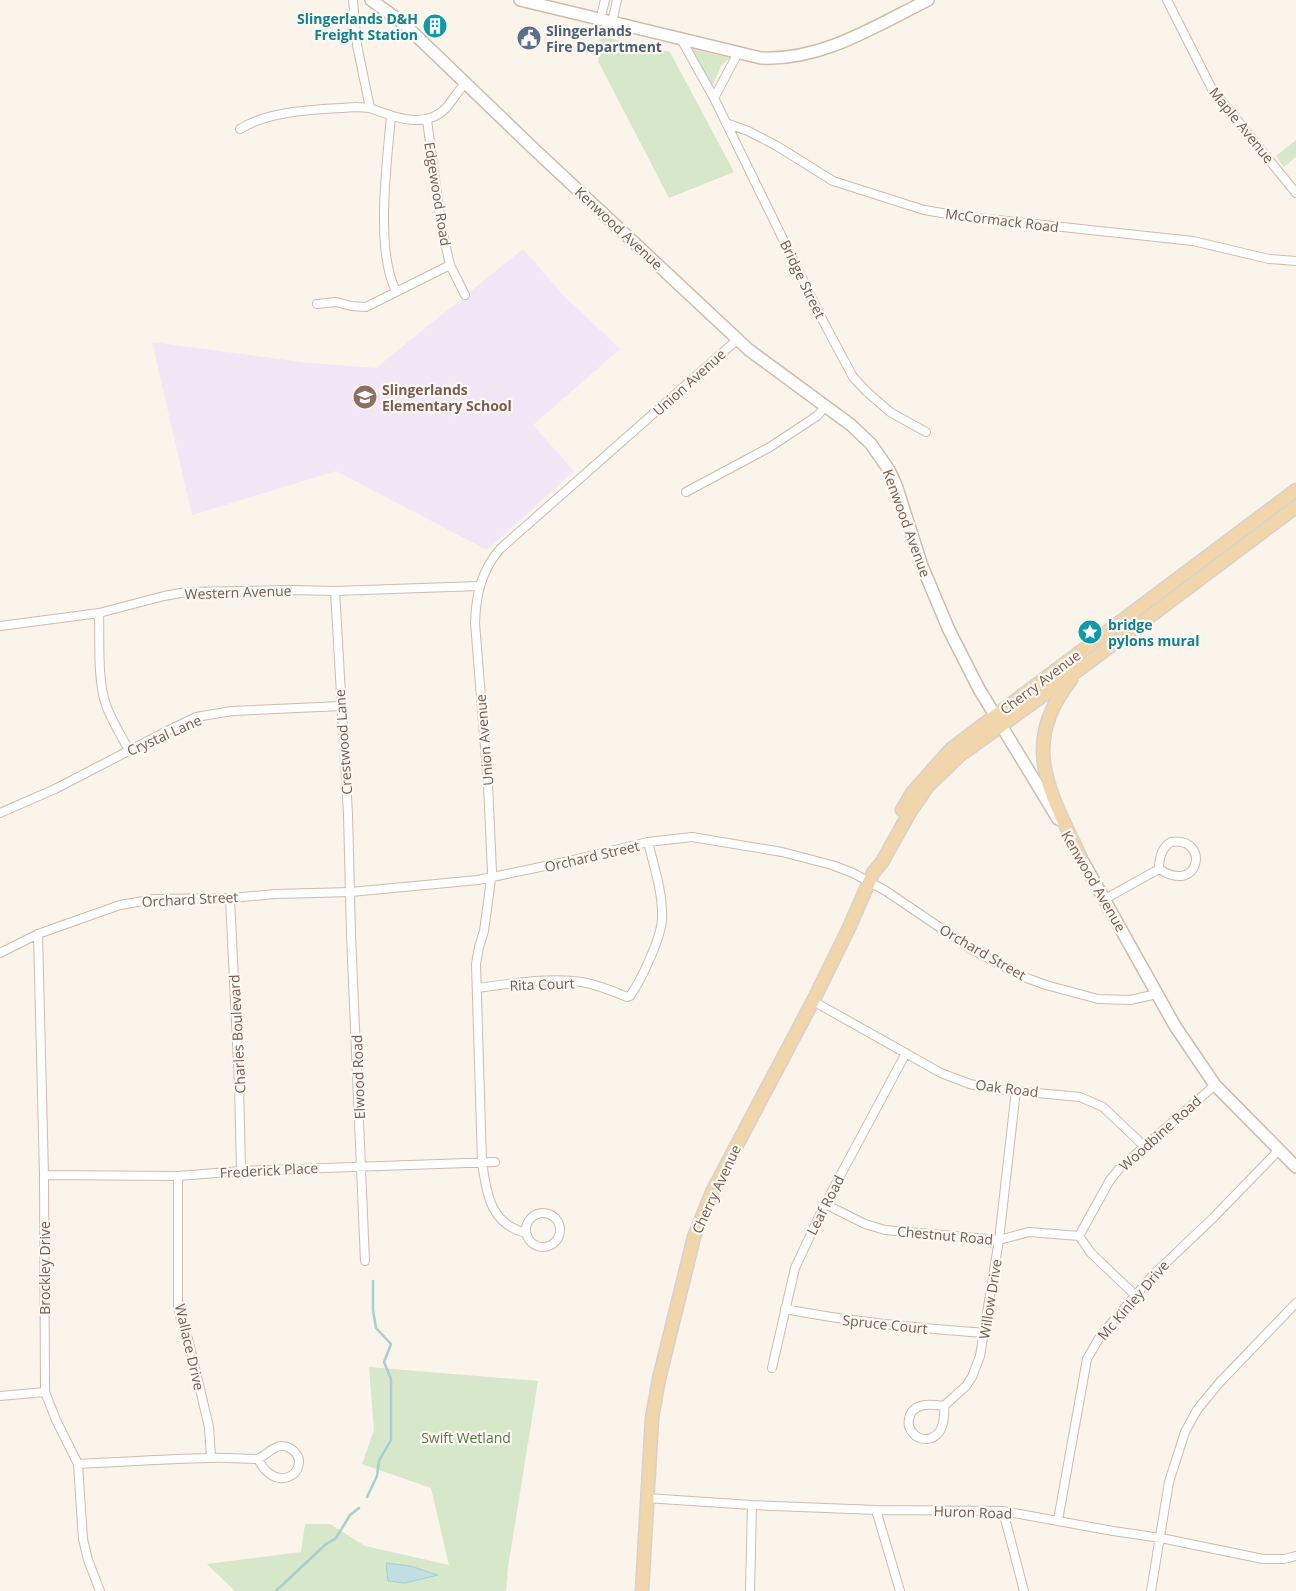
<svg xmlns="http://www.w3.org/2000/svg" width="1296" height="1591" viewBox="0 0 1296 1591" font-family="'Open Sans',sans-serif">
<rect width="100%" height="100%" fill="#faf4ea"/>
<path fill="#f1e7f7" d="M 523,249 L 563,295 L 620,349 L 533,425 L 574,471 L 487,550 L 336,471 L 192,515 L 152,342 L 309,363 L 376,368 Z"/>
<path fill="#d6e7ca" d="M 601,36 L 670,52 L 734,172 L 669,198 L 598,61 Z
M 692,49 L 730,58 L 721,66 L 712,87 Z
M 1296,140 L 1296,157 L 1284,167 L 1276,156 Z
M 369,1367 L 538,1381 L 508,1567 L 506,1591 L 235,1591 L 207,1564 L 301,1552 L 305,1524 L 330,1524 L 365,1546 L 449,1565 L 431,1488 L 362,1464 L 374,1430 Z"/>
<path fill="#c1dee2" stroke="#a8cdd3" d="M 386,1563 L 410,1566 L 438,1575 L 405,1583 L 388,1581 Z"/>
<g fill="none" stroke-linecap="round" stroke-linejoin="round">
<path stroke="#a8cdd3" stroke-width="2.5" d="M 367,1497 L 377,1476 L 379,1461 L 391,1440 L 391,1379 L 384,1362 L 391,1344 L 376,1328 L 373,1310 L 373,1281
M 276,1591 L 325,1545 L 336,1538 L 350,1515 L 359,1508"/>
<defs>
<path id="street" d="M 353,0 L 357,45 L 370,108 C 394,117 425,130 446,108 C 453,100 458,91 465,83
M 1167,0 L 1212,89 L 1296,193
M 600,20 L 605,0
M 612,23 L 617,0
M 681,39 L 714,98 L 822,319 L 853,377 L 866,391 L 890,412 L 926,432
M 714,98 L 738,53
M 391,116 C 387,163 375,250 396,291
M 427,120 L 441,224 L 450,265 L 465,295
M 726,123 L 748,131 L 777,146 L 833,181 L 924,210 L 960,216 L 1193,241 L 1269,259 L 1296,261
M 240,129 C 272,109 320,110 356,107 L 370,108
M 317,304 L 336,302 L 351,306 L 366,307 L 450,265
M 686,492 L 770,447 L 817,416 L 825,407
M 335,591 L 348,814 L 351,935 L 365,1261
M 99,613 C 100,642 97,679 106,705 C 112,721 121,736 129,750
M 0,626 L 99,613 L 164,596 L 186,592 L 290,590 L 335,591 L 479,586
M 0,813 L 55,789 L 169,730 L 196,717 L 232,711 L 341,706
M 1171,842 C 1210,836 1201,896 1159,869 C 1159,858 1161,848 1171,842 Z
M 230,898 L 239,1084 L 241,1171
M 1105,899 L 1159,869
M 38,934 L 44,1175 L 45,1392 L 56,1420 L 78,1464 L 83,1539 L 88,1560 L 100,1591
M 0,953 L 38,934 L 120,905 L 155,899 L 230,898 L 276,894 L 351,892 L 478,880 L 569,861 L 648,842 L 692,837 L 782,852 L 832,865 L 853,873 L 886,891 L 973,950 L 1021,976 L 1046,985 L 1098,999 L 1130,1000 L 1157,994
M 477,988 C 511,984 548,977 582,982 C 598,985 613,991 627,997 L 630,996 C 641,981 662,936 662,918 C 663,893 654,867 648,842
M 813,1001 L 941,1073 L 970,1084 L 995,1089 L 1080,1097 L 1103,1107 L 1144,1146
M 44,1175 L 178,1176 L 241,1171 L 495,1162
M 178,1176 L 178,1307 L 182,1323 L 188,1339 L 209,1427 L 211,1458
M 825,1204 L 865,1224 L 885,1230 L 999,1240 L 1029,1232 L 1079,1236 L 1091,1253 L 1135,1295
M526 1230a17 17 0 1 1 34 0a17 17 0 1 1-34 0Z
M 526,1233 C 490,1224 487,1194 482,1162 L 476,964 L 479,947 L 484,931 L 492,872 L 488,784 L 475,623 C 476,595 481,571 500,549 L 738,339
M 1079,1236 L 1110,1180 L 1119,1169 L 1215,1085
M 785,1309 C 851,1322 918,1328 985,1333
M 772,1368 L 795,1268 L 825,1204 L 906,1053
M 0,1396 L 45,1392
M 944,1406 C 945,1419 943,1438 926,1439 C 921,1439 916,1437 913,1433 C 909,1429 908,1424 909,1419 C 912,1402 931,1404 944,1406 L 966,1386 L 972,1377 L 980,1356 L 999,1240 L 1016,1090
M 78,1464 C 122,1462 165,1459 209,1458 C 224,1457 239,1459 255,1459 C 264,1459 271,1446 282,1446 C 290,1446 300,1454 299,1463 C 297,1478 281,1482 270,1474 C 264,1470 261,1465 258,1459
M 646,1498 L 752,1505 L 876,1510 L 1003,1511 L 1113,1531 L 1161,1538 L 1263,1559 L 1284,1559 L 1296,1556
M 876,1510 L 900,1591
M 1003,1511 L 1024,1591
M 1058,1520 L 1087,1359 L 1101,1335 L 1153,1275 L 1213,1218 L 1279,1150
M 750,1591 L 752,1505
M 1151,1591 L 1169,1482 L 1185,1432 L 1197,1410 L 1220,1382 L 1296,1303"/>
<path id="secondary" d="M 371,0 L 403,23 L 535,150 L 749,350 L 851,425 L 871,444 L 889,470 L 896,485 L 922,566 L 949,630 L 979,689 L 1058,819
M 520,0 L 761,58 C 822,61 875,26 928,0
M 1076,849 L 1175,1026 L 1215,1085 L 1296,1167"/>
<path id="primary" d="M 1071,680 C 1019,744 1050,792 1080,856
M 902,810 L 912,793 L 951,749 L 1296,490
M 642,1591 L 652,1418 L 659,1379 L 694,1237 L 712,1192 L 813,1001 L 848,930 L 873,873 L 882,862 L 910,812 L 928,786 L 959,756 L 1084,666 L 1296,507"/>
</defs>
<use href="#street" stroke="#ccbcb1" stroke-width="10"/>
<use href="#secondary" stroke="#cebdaf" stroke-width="14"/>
<use href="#primary" stroke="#d8d1ce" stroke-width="15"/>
<use href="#street" stroke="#fff" stroke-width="8"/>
<use href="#secondary" stroke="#fff" stroke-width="11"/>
<use href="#primary" stroke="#f1d6ab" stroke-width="12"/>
</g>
<defs>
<symbol id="building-disc" viewBox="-11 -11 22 22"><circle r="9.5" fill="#0f9aa8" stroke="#fdf8f1"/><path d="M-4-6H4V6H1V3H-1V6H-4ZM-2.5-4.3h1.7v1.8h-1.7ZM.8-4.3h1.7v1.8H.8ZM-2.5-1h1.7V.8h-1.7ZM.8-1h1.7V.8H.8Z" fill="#fff"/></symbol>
<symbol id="civic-disc" viewBox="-11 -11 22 22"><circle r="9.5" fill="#5c6f8a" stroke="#fdf8f1"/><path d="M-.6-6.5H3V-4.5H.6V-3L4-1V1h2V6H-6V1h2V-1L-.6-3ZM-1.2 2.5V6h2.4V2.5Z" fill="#fff"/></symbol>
<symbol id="school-disc" viewBox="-11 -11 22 22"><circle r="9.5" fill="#8d6e63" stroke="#fdf8f1"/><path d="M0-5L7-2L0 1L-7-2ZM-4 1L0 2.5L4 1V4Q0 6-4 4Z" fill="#fff"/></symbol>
<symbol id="sight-disc" viewBox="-11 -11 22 22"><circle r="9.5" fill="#0f9aa8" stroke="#fdf8f1"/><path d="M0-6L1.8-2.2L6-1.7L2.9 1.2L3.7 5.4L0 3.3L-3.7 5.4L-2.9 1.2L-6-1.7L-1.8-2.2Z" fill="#fff"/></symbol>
</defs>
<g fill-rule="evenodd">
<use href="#building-disc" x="421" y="12" width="28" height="28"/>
<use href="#civic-disc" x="515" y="24" width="28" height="28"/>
<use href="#school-disc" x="351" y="383" width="28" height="28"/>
<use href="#sight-disc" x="1076" y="618" width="28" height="28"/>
</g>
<g text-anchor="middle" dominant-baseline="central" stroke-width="4.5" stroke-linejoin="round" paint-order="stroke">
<g font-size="14" font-weight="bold" fill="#0d838f" stroke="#fdf8f1" text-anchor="end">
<text x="418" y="18">Slingerlands D&amp;H<tspan x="418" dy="16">Freight Station</tspan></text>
<text x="1108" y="624" text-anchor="start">bridge<tspan x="1108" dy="16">pylons mural</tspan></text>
</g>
<g font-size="14" font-weight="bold" fill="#4e5e75" stroke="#fdf8f1" text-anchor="start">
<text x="546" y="30">Slingerlands<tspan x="546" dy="16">Fire Department</tspan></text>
</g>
<g font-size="14" fill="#735c50" stroke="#fdf8f1">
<text transform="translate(1242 125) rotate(51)">Maple Avenue</text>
<text transform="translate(438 194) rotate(81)">Edgewood Road</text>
<text transform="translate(1002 220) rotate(7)">McCormack Road</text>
<text transform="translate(619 228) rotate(43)">Kenwood Avenue</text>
<text transform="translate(803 279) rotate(64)">Bridge Street</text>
<text transform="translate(689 382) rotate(-42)">Union Avenue</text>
<text transform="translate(907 523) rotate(70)">Kenwood Avenue</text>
<text transform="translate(238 592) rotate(-2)">Western Avenue</text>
<text transform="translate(1040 682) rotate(-37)">Cherry Avenue</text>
<text transform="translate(164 735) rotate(-24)">Crystal Lane</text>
<text transform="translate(484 740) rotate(-95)">Union Avenue</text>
<text transform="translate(343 742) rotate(-94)">Crestwood Lane</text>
<text transform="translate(592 856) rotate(-13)">Orchard Street</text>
<text transform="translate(1094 881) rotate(60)">Kenwood Avenue</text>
<text transform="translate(190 899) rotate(-3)">Orchard Street</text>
<text transform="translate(983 952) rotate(30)">Orchard Street</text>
<text transform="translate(542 984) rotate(-2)">Rita Court</text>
<text transform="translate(237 1034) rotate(-93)">Charles Boulevard</text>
<text transform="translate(358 1077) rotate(-92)">Elwood Road</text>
<text transform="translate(1007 1088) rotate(7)">Oak Road</text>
<text transform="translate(1160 1133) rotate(-42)">Woodbine Road</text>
<text transform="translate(269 1170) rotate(-3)">Frederick Place</text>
<text transform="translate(716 1189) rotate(-65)">Cherry Avenue</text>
<text transform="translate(825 1205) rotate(-63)">Leaf Road</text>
<text transform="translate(945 1235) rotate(5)">Chestnut Road</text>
<text transform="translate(44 1268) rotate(-90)">Brockley Drive</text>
<text transform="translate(990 1299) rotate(-81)">Willow Drive</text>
<text transform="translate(1133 1300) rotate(-49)">Mc Kinley Drive</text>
<text transform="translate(885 1324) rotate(6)">Spruce Court</text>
<text transform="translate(190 1347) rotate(77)">Wallace Drive</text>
<text transform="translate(973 1512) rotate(2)">Huron Road</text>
</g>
<g font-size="14" font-weight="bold" fill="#785e54" stroke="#fdf8f1" text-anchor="start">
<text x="382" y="389">Slingerlands<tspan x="382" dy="16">Elementary School</tspan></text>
</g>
<g font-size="14" fill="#57774a" stroke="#fdf8f1">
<text x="466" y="1437">Swift Wetland</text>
</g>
</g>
</svg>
